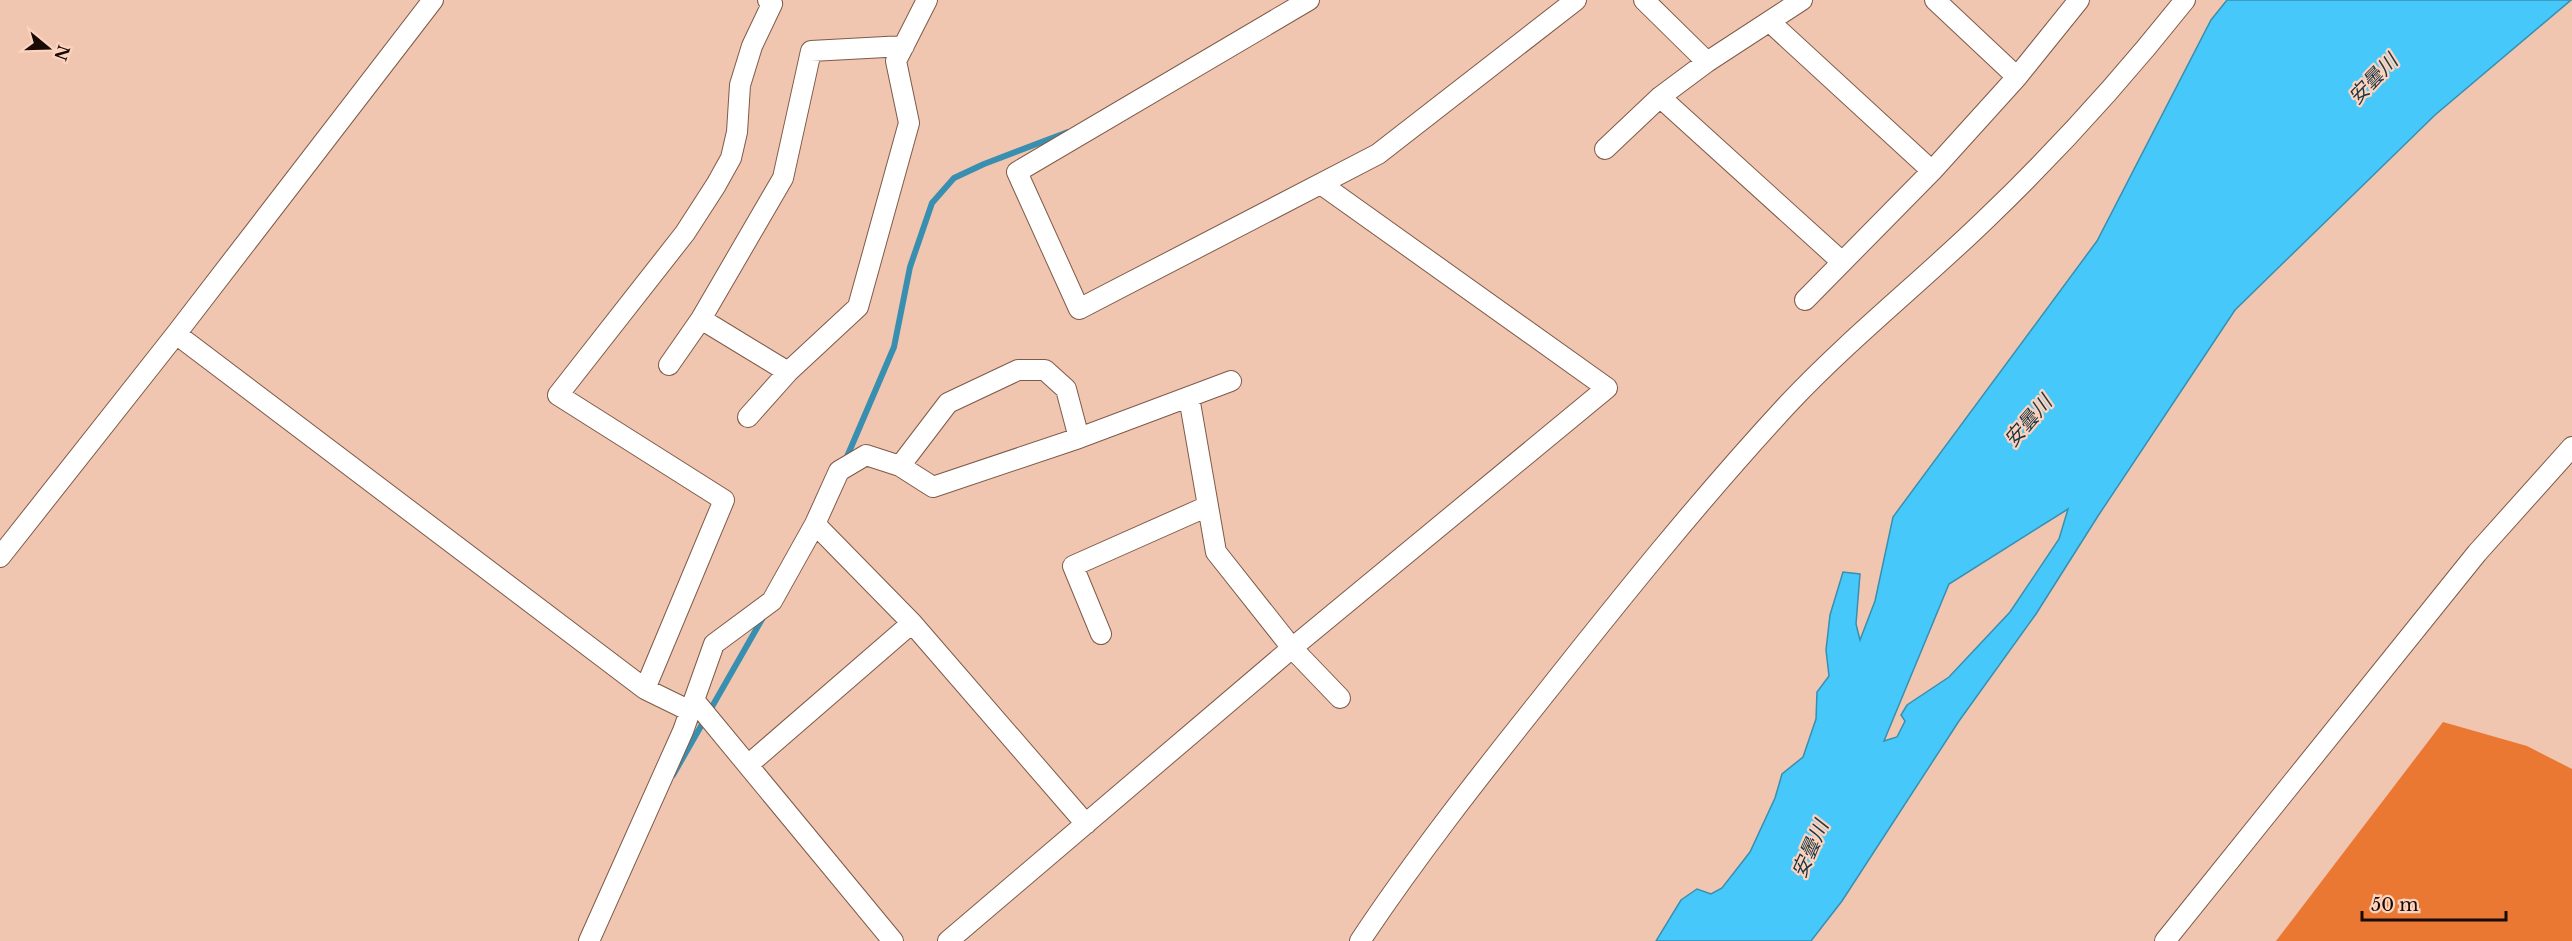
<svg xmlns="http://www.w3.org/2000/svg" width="2572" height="941" viewBox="0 0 2572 941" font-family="'Libre Baskerville','Noto Sans JP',serif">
<rect width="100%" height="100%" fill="#f0c6b1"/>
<path fill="#eb7832" d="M 2443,722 L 2527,746 L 2572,769 L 2572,941 L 2276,941 Z"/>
<path fill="#46c8fa" stroke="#388fb0" stroke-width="1.5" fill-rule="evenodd" d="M 2227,0 L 2571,0 L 2435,115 L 2235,310 L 2098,516 L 2036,614 L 1959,721 L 1842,901 L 1811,941 L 1656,941 L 1681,900 L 1697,889 L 1711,894 L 1722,888 L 1750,852 L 1775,798 L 1782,774 L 1803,757 L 1816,719 L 1817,692 L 1829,676 L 1826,650 L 1830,615 L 1843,572 L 1860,574 L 1856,624 L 1860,640 L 1875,601 L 1893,517 L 2097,241 L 2211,20 ZM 2068,509 L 2059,539 L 2010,612 L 1949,677 L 1907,705 L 1901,715 L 1905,721 L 1897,737 L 1884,741 L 1949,584 Z"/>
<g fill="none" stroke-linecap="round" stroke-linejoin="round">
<path stroke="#388fb0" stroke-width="6" d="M 846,459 L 894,347 L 910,267 L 932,203 L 954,178 L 984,164 L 1068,132
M 673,775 L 765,614"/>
<defs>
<path id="street" d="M 1309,0 L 1017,172 L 1079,309 L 1378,154 L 1576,0
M 1644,0 L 1707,62
M 1935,0 L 2017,77
M 1770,22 L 1932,171
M 904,46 L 811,51 L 783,178 L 701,319 L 788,372 L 858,307 L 909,123 L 896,61 L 927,0
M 1660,97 L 1842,262
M 1605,149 L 1660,97 L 1707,62 L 1802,0
M 1805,300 L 1932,171 L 2017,77 L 2079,0
M 176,334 L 645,689 L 690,711
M 669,365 L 701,319
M 1189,397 L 1216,552 L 1292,648 L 1340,698
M 748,417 L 788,372
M 900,466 L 948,403 L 1018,370 L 1045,370 L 1066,389 L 1079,438
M 815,524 L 912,623 L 1086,824
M 0,557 L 176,334 L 433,0
M 1101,634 L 1073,566 L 1208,506
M 645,689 L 724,500 L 558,395 L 685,233 L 716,185 L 731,158 L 737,132 L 740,85 L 752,46 L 772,4 L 768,0
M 694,700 L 893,941
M 748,765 L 912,623
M 589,941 L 683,731 L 714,644 L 772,601 L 815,524 L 839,471 L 866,455 L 900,466 L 933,487 L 1079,438 L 1231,381
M 948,941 L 1292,648 L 1607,388 L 1321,184
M 1360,941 C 1416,857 1478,778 1541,699 C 1620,599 1701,498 1788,404 C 1850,338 1921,282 1986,219 C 2057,151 2124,77 2185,0
M 2165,941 L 2477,553 L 2572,447"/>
</defs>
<use href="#street" stroke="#7e5a48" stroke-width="22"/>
<use href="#street" stroke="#fff" stroke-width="20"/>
</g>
<g text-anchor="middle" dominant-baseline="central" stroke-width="4.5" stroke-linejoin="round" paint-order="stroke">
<g font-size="20" font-style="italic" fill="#1b3541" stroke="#fdd3be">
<text transform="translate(2373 79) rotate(-46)">安曇川</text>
<text transform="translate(2028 421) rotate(-49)">安曇川</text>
<text transform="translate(1810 849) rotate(-66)">安曇川</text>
</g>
</g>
<g transform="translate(48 48) rotate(109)" stroke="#fdd3be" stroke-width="4.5" paint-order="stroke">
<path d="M0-4.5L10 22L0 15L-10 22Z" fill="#180b05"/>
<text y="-9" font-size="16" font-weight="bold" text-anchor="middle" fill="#180b05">N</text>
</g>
<path d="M2362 911v9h144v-9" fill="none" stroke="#180b05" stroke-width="3"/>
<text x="2371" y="911" font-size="18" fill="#180b05" stroke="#fdd3be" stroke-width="4.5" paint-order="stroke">50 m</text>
</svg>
